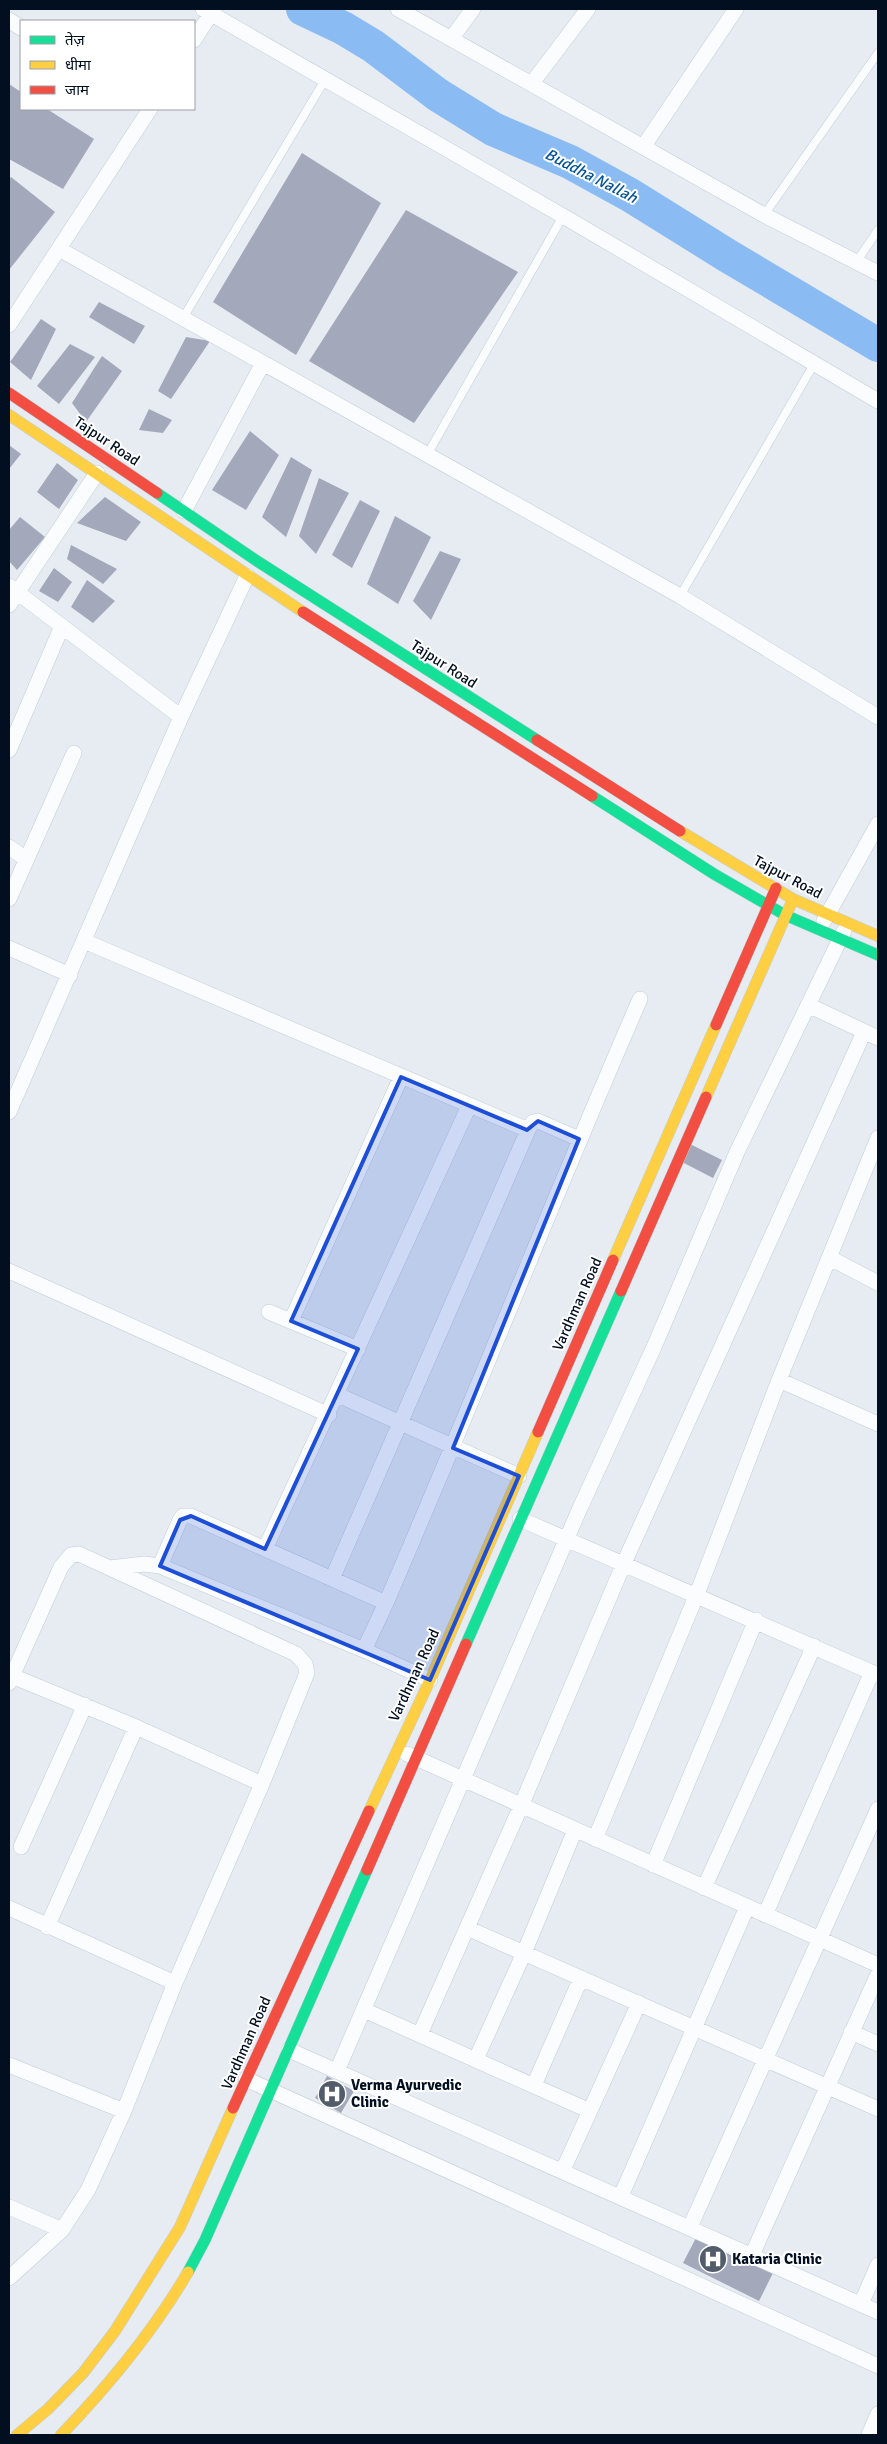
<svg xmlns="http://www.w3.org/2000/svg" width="887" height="2444" viewBox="0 0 887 2444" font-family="Signika,'Noto Sans Devanagari',sans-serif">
<rect width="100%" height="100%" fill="#e7ecf2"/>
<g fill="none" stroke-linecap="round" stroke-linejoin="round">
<path stroke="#8abcf3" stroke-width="34" d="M 303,9 L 343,28 L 373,46 L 438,95 L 493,129 L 570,162 L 630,195 L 728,256 L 878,345"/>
</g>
<path fill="#a3a8bb" d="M 9,84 L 21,92 L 21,109 L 47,109 L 94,139 L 63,189 L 9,159 Z
M 302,153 L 381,203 L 296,355 L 213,302 Z
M 11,177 L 55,212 L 9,270 L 9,179 Z
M 406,210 L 518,272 L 414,423 L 309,361 Z
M 99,302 L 145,326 L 134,344 L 89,317 Z
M 41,319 L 56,329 L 31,380 L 10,362 Z
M 186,337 L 210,341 L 171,399 L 158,391 Z
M 70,344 L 95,357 L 59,404 L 37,386 Z
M 102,356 L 122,371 L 86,422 L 72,403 Z
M 149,409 L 172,420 L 163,433 L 139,430 Z
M 250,431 L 279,455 L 246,510 L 212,490 Z
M 9,445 L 21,454 L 9,469 Z
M 291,457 L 312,470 L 286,537 L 262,517 Z
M 57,463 L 78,480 L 59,509 L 37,492 Z
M 319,478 L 349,493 L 316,554 L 299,536 Z
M 105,497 L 141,522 L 126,541 L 77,523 Z
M 360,500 L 380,511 L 352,568 L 332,555 Z
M 395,516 L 431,537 L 398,604 L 367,584 Z
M 20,517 L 45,537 L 17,570 L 9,561 L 9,530 Z
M 71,545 L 117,569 L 103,584 L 67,559 Z
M 440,551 L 461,559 L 431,620 L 413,601 Z
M 54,568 L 72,582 L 58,602 L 39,591 Z
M 87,580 L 115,601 L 93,623 L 71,607 Z
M 690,1144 L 722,1160 L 713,1178 L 682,1162 Z
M 327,2076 L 354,2091 L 341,2113 L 315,2098 Z
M 699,2232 L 775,2269 L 759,2301 L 683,2263 Z"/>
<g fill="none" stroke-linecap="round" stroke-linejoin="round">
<defs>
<path id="lane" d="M 764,215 L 878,53
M 857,261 L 878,230
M 183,318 L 326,78
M 427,455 L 563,216
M 680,596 L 814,364"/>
<path id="street" d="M 203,9 L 563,216 L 878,401
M 398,9 L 764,215 L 878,273
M 9,20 L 21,28
M 451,39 L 473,9
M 194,40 L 214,9
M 532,83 L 588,9
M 643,147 L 736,9
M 59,249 L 680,596 L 878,717
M 9,325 L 150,109
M 184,511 L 263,363
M 9,586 L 181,717
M 9,605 L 97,473
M 9,750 L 62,626
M 9,847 L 26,859
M 9,899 L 74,753
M 824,921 L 878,824
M 84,941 L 528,1130
M 9,948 L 70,975
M 808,1005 L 878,1038
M 9,1112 L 181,717 L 247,576
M 830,1258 L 878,1283
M 9,1271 L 329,1415
M 269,1312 L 358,1349
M 291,1321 L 401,1077
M 779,1380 L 878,1424
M 338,1395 L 519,1476
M 520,1519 L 878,1675
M 265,1549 L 469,1106
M 160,1566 L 180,1520 L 183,1516 L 191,1516 L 386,1603 C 473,1402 553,1199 640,999
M 110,1568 L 144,1564 L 160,1566 L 364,1650 L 430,1680
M 332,1579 L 529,1128 L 533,1122 L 538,1121 L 579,1139
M 364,1650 L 386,1603
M 12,1676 L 136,1727 L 262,1784
M 9,1683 L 61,1567 L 71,1555 L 79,1554 L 296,1654 L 305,1664 L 307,1673 L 262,1784 L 175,1983 L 124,2111 L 88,2190 L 62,2230 L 9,2278
M 407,1754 L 878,1965
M 595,1839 L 697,1594 L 779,1380 L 878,1138
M 21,1847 L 85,1705
M 653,1865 L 756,1620
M 704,1888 L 814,1646
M 9,1908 L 175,1983
M 765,1915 L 872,1672
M 47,1927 L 136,1727
M 467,1928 L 878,2109
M 364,2010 L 590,2111
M 851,2032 L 878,2044
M 420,2034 L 521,1806 L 624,1563 L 864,1032
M 289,2050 L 878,2312
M 476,2059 L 524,1953 L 575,1830
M 9,2065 L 124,2111
M 337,2071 L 580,1508 L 654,1347 L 737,1152 L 844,931
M 246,2079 L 878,2366
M 534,2085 L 581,1978
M 563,2170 L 639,2003
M 621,2196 L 747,1907
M 9,2207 L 62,2230
M 690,2227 L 878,1809
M 752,2255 L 878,1974
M 861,2304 L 878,2265
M 869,2435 L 878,2414"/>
<path id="fast" d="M 157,493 L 257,561 L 537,740
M 592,796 L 714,874 L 785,915 L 878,955
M 466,1644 L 621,1291
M 188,2272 L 205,2240 L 367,1870"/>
<path id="slow" d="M 9,415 L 303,612
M 680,831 L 793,899 L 878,936
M 706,1097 L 793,899
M 613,1260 L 716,1025
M 369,1811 L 430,1680 L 538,1432
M 17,2435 L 48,2409 L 83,2373 L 115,2331 L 180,2227 L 233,2108
M 61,2435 C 109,2385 153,2332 188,2272"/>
<path id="jam" d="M 9,393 L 157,493
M 303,612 L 592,796
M 537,740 L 680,831
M 716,1025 L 776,888
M 621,1291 L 706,1097
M 538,1432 L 613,1260
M 367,1870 L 466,1644
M 233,2108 L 369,1811"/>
</defs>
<use href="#lane" stroke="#c1ccd8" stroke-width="9"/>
<use href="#street" stroke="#c1ccd8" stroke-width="16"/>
<use href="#fast" stroke="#c1ccd8" stroke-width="12"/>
<use href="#slow" stroke="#c1ccd8" stroke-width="12"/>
<use href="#jam" stroke="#c1ccd8" stroke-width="12"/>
<use href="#lane" stroke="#fbfcfd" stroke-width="8"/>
<use href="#street" stroke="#fbfcfd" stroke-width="15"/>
<use href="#fast" stroke="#16e098" stroke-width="11"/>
<use href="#slow" stroke="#ffcf43" stroke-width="11"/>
<use href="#jam" stroke="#f24e42" stroke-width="11"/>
</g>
<path fill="#1d4ed8" fill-opacity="0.2" stroke="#1d4ed8" stroke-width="4" stroke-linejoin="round" d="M 401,1077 L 527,1130 L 538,1121 L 579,1139 L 453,1448 L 519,1476 L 430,1680 L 160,1566 L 180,1520 L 191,1516 L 265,1549 L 358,1349 L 291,1321 Z"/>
<defs>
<symbol id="hospital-disc" viewBox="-11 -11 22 22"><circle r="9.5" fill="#525c6a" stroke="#fff"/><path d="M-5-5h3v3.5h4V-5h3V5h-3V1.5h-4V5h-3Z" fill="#fff"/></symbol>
</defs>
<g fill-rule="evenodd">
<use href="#hospital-disc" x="316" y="2078" width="32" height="32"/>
<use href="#hospital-disc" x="697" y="2243" width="32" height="32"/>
</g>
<g text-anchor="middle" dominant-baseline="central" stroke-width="4" stroke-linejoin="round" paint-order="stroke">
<g font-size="15" fill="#020f21" stroke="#fff">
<text transform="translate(107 441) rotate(34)">Tajpur Road</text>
<text transform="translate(444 664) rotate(33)">Tajpur Road</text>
<text transform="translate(788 877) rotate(28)">Tajpur Road</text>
<text transform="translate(577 1304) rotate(-66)">Vardhman Road</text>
<text transform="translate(414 1675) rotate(-65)">Vardhman Road</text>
<text transform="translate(246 2043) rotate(-66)">Vardhman Road</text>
</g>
<g font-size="15" font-weight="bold" fill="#020f21" stroke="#fff" text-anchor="start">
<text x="351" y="2085">Verma Ayurvedic<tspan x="351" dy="17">Clinic</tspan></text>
<text x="732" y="2259">Kataria Clinic</text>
</g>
<g font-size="16" font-style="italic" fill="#055498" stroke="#fff">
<text transform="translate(591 176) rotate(27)">Buddha Nallah</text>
</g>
</g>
<rect width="887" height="2444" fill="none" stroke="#020f21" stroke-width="20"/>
<rect x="20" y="20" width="175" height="90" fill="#ffffff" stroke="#9a9fa6"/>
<rect x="30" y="36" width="25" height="8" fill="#16e098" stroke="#9a9fa6"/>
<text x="65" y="45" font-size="15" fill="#020f21">तेज़</text>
<rect x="30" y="61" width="25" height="8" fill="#ffcf43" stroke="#9a9fa6"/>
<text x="65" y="70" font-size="15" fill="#020f21">धीमा</text>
<rect x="30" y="86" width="25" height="8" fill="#f24e42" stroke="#9a9fa6"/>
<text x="65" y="95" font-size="15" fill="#020f21">जाम</text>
</svg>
